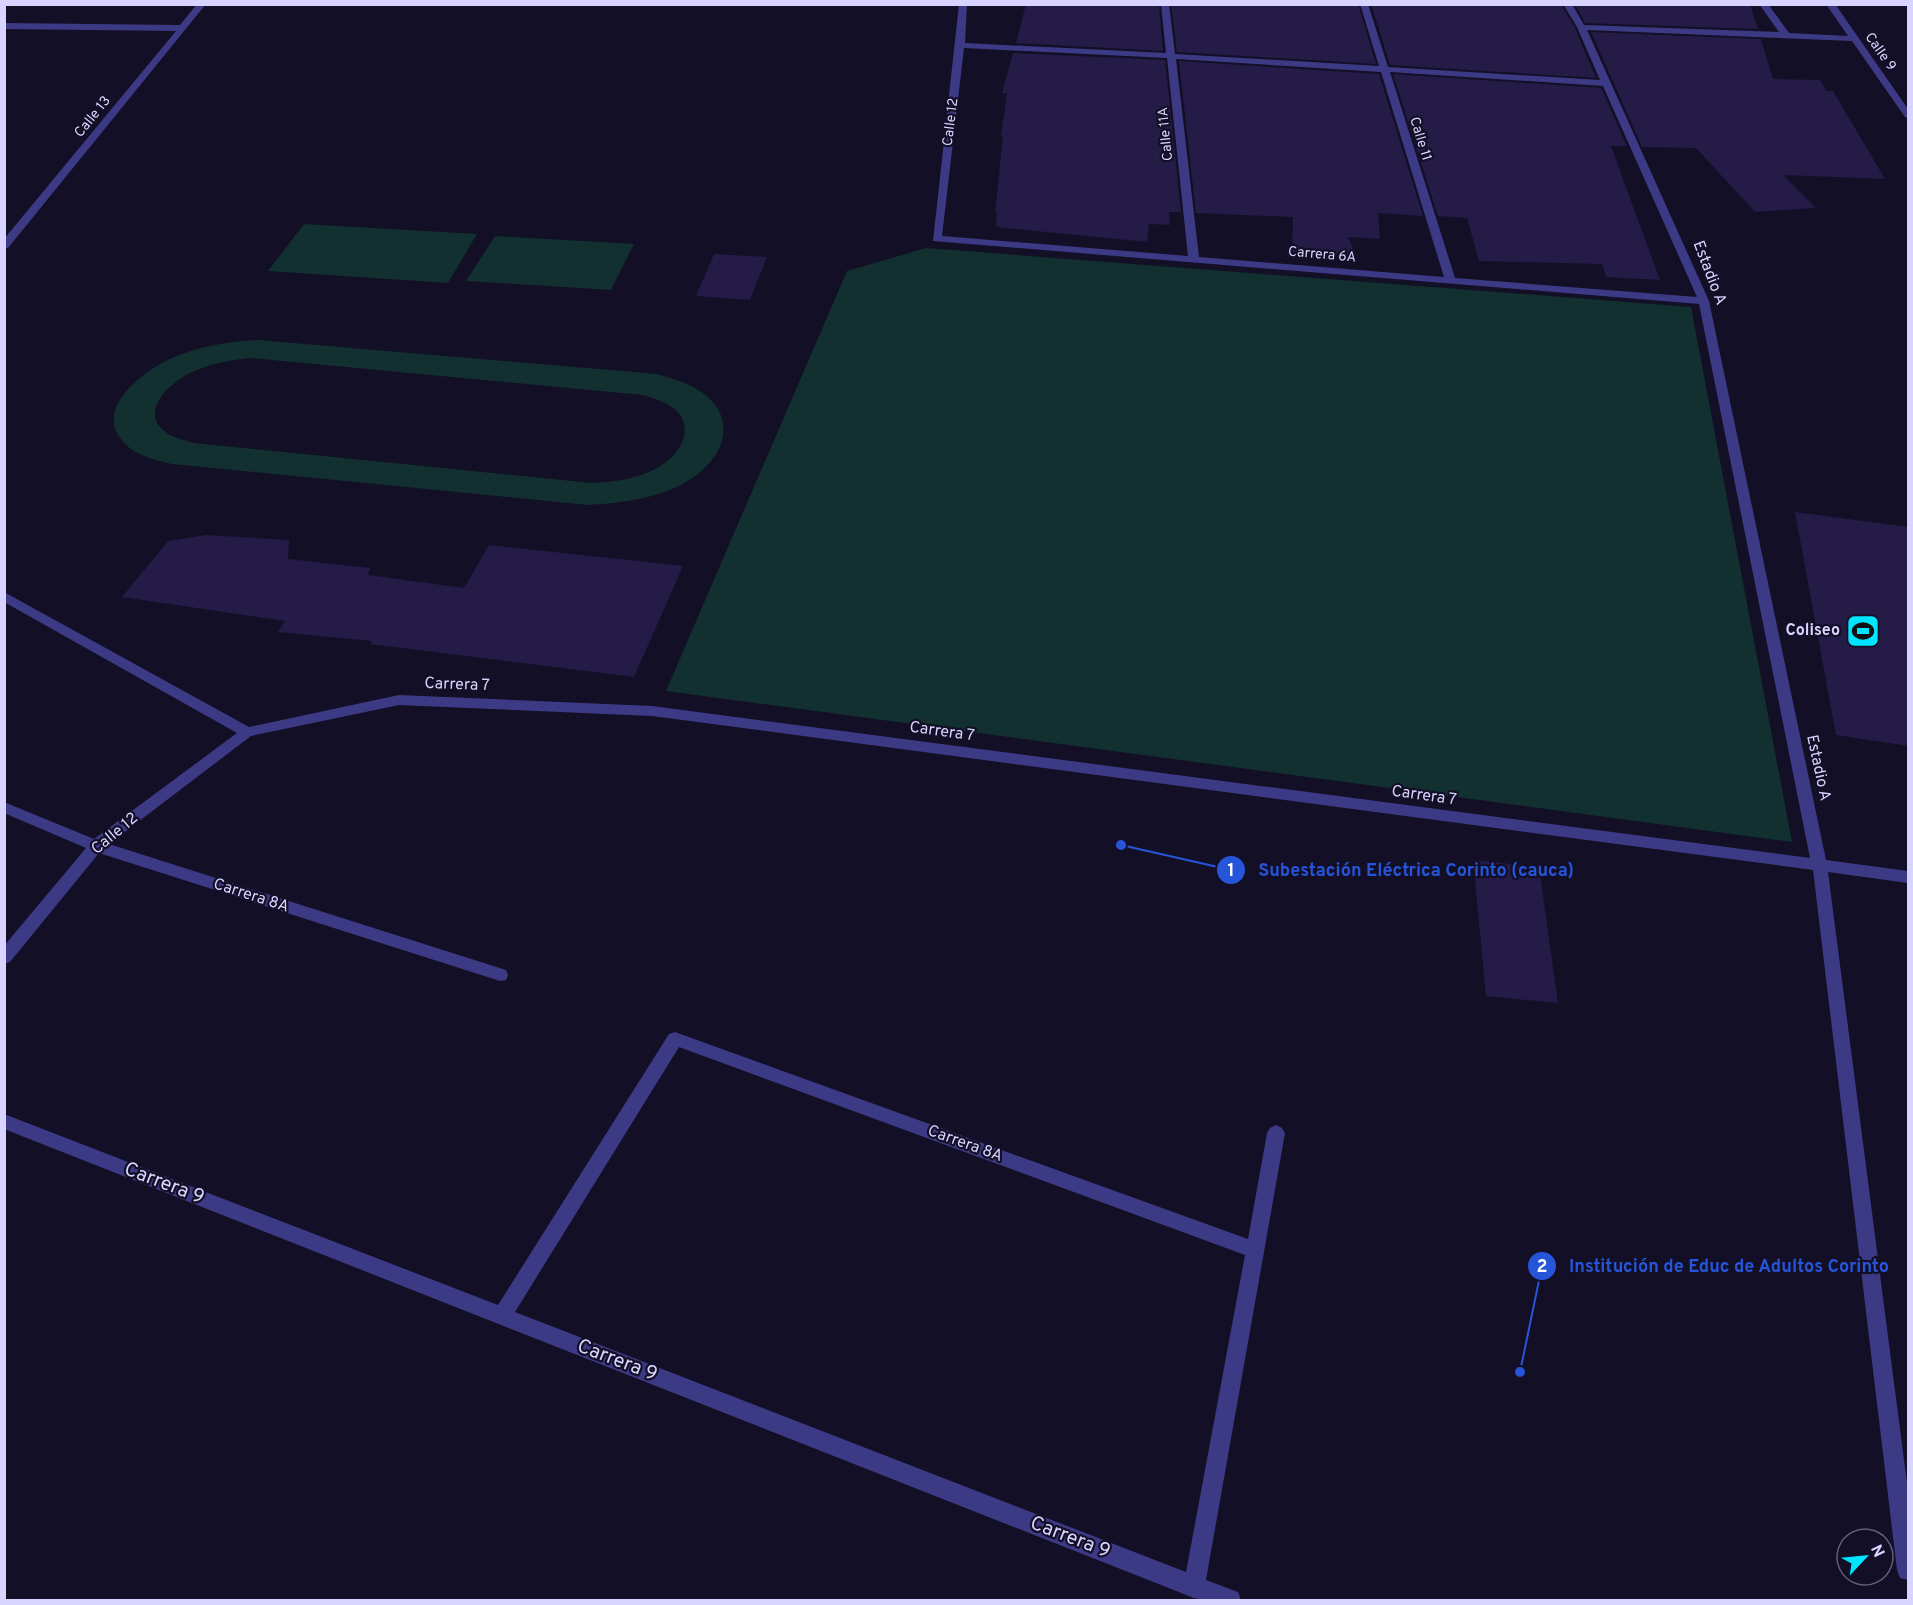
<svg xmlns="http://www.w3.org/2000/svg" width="1913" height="1605" viewBox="0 0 1913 1605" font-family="Overpass,sans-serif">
<rect width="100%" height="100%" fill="#130f26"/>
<path fill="#12302f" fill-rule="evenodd" d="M 304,224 L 477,234 L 448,283 L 268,271 Z
M 495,236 L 634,244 L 611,290 L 466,281 Z
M 926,248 L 1691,307 L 1792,842 L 666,691 L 847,271 Z
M 258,340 L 657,374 C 672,379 687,382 700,391 C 737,416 727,453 694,477 C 663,498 624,503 588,505 L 172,464 C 154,460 132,455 120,438 C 99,410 135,379 157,366 C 188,348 223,342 258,340 ZM 251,358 L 643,395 C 653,398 663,401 672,407 C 699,427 678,458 655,469 C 635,479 614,482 592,483 L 194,443 C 184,440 173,438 164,431 C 140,411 169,384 188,374 C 208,364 229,360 251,358 Z"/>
<path fill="#241b47" d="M 1026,4 L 1159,4 L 1163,51 L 1016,43 Z
M 1171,4 L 1358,4 L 1376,64 L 1177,52 Z
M 1371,4 L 1561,4 L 1575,28 L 1596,78 L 1390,65 Z
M 1575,4 L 1750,4 L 1758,29 L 1585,23 Z
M 1591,32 L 1761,39 L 1773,79 L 1820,80 L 1827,91 L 1833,91 L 1885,179 L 1783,175 L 1816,208 L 1755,212 L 1696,148 L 1642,147 Z
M 1013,53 L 1165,60 L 1181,212 L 1169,212 L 1170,225 L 1149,224 L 1147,242 L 996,227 L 997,213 L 995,213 L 1003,136 L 1001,136 L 1007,93 L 1002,93 Z
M 1179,61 L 1379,74 L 1423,216 L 1378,213 L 1380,239 L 1348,237 L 1356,255 L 1292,257 L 1293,217 L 1196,213 Z
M 1393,74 L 1601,88 L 1627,146 L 1611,146 L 1660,280 L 1606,277 L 1602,264 L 1479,261 L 1467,218 L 1438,216 Z
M 714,254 L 767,257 L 750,300 L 696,296 Z
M 1795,512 L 1908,527 L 1908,746 L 1836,735 Z
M 206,535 L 289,540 L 288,559 L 370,568 L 368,575 L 464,588 L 489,545 L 683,566 L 634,677 L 370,644 L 372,641 L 278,632 L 285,621 L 122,597 L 168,541 Z
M 1473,860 L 1539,867 L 1558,1003 L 1486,996 Z"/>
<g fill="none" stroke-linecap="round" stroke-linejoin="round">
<path fill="#3d3a85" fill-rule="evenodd" d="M 197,4 L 206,4 L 8,248 L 4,249 L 4,239 L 176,31 L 4,29 L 4,23 L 180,25 Z
M 959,4 L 967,4 L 965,43 L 1166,53 L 1161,4 L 1169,4 L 1175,54 L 1379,66 L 1360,4 L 1368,4 L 1388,67 L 1600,80 L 1577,27 L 1563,4 L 1572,4 L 1584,25 L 1779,32 L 1759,4 L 1768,4 L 1789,33 L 1848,36 L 1826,4 L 1835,4 L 1908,109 L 1908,118 L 1905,117 L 1852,41 L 1587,30 L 1709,301 L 1826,860 L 1908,871 L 1908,883 L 1828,872 L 1908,1491 L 1908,1580 L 1900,1578 L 1897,1570 L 1813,870 L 652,716 L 399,705 L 251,736 L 109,844 L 506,970 L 508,975 L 506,980 L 500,981 L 99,853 L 10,962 L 4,964 L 4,946 L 86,848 L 4,813 L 4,802 L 94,839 L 237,733 L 4,602 L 4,592 L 249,727 L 399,695 L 652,706 L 1810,858 L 1699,304 L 933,241 ZM 964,48 L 1167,58 L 1188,256 L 942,236 ZM 1176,59 L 1381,72 L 1444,277 L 1199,257 ZM 1390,72 L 1603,86 L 1697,297 L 1455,278 Z
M 675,1032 L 1248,1239 L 1267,1133 L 1270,1128 L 1276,1125 L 1282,1128 L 1285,1133 L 1206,1580 L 1238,1592 L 1241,1600 L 1204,1600 L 1194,1598 L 4,1129 L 4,1114 L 498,1305 L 669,1034 ZM 679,1047 L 1245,1255 L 1186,1572 L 515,1312 Z"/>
</g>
<defs>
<symbol id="stadium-square" viewBox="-11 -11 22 22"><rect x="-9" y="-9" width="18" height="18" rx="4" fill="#00e5ff" stroke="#130f26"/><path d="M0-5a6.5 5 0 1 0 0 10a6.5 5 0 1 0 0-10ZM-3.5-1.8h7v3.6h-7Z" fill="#111"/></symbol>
</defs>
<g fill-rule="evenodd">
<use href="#stadium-square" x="1844" y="612" width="38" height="38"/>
</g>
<g text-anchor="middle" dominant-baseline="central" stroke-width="4.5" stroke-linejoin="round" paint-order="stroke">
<g font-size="14" fill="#d9d4ff" stroke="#130f26">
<text transform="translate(1880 52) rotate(55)">Calle 9</text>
<text transform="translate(93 117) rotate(-51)">Calle 13</text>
<text transform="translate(951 122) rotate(-83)">Calle 12</text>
<text transform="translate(1166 134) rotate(-96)">Calle 11A</text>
<text transform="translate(1420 139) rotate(73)">Calle 11</text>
<text transform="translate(1322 255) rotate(5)">Carrera 6A</text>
</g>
<g font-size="16" fill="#d9d4ff" stroke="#130f26">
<text transform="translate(1709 273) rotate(69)">Estadio A</text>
<text transform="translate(457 685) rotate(2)">Carrera 7</text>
<text transform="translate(942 732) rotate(8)">Carrera 7</text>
<text transform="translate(1818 768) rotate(78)">Estadio A</text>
<text transform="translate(1424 796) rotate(8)">Carrera 7</text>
<text transform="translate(115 834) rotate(-40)">Calle 12</text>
<text transform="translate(251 896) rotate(18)">Carrera 8A</text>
<text transform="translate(965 1144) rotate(20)">Carrera 8A</text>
</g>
<g font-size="16" font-weight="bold" fill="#d9d4ff" stroke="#130f26" text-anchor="end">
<text x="1840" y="631">Coliseo</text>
</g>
<g font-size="20" fill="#d9d4ff" stroke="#130f26">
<text transform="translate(164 1184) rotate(21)">Carrera 9</text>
<text transform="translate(617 1361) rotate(21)">Carrera 9</text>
<text transform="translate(1070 1538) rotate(21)">Carrera 9</text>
</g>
</g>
<path fill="none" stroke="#2655da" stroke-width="2" d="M1121 845L1231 870M1520 1372L1542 1266"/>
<g fill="#2655da" stroke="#130f26" stroke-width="2">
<circle cx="1121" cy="845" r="6"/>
<circle cx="1520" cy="1372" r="6"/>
<circle cx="1231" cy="870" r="15"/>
<circle cx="1542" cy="1266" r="15"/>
</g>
<g font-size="18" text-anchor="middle" font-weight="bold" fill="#fff">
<text x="1231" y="876">1</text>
<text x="1542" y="1272">2</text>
</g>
<g font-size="18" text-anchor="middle" font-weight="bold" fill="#2655da" stroke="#130f26" stroke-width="4.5" stroke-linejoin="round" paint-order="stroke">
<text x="1416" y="876">Subestación Eléctrica Corinto (cauca)</text>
<text x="1729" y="1272">Institución de Educ de Adultos Corinto</text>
</g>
<rect width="1913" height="1605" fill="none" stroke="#d9d4ff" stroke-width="12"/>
<g transform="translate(1865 1557) rotate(64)"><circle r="28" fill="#130f26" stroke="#625e7d" stroke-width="1.5"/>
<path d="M0-4.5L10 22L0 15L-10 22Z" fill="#00e5ff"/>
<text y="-9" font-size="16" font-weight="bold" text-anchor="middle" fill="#d9d4ff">N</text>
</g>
</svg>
